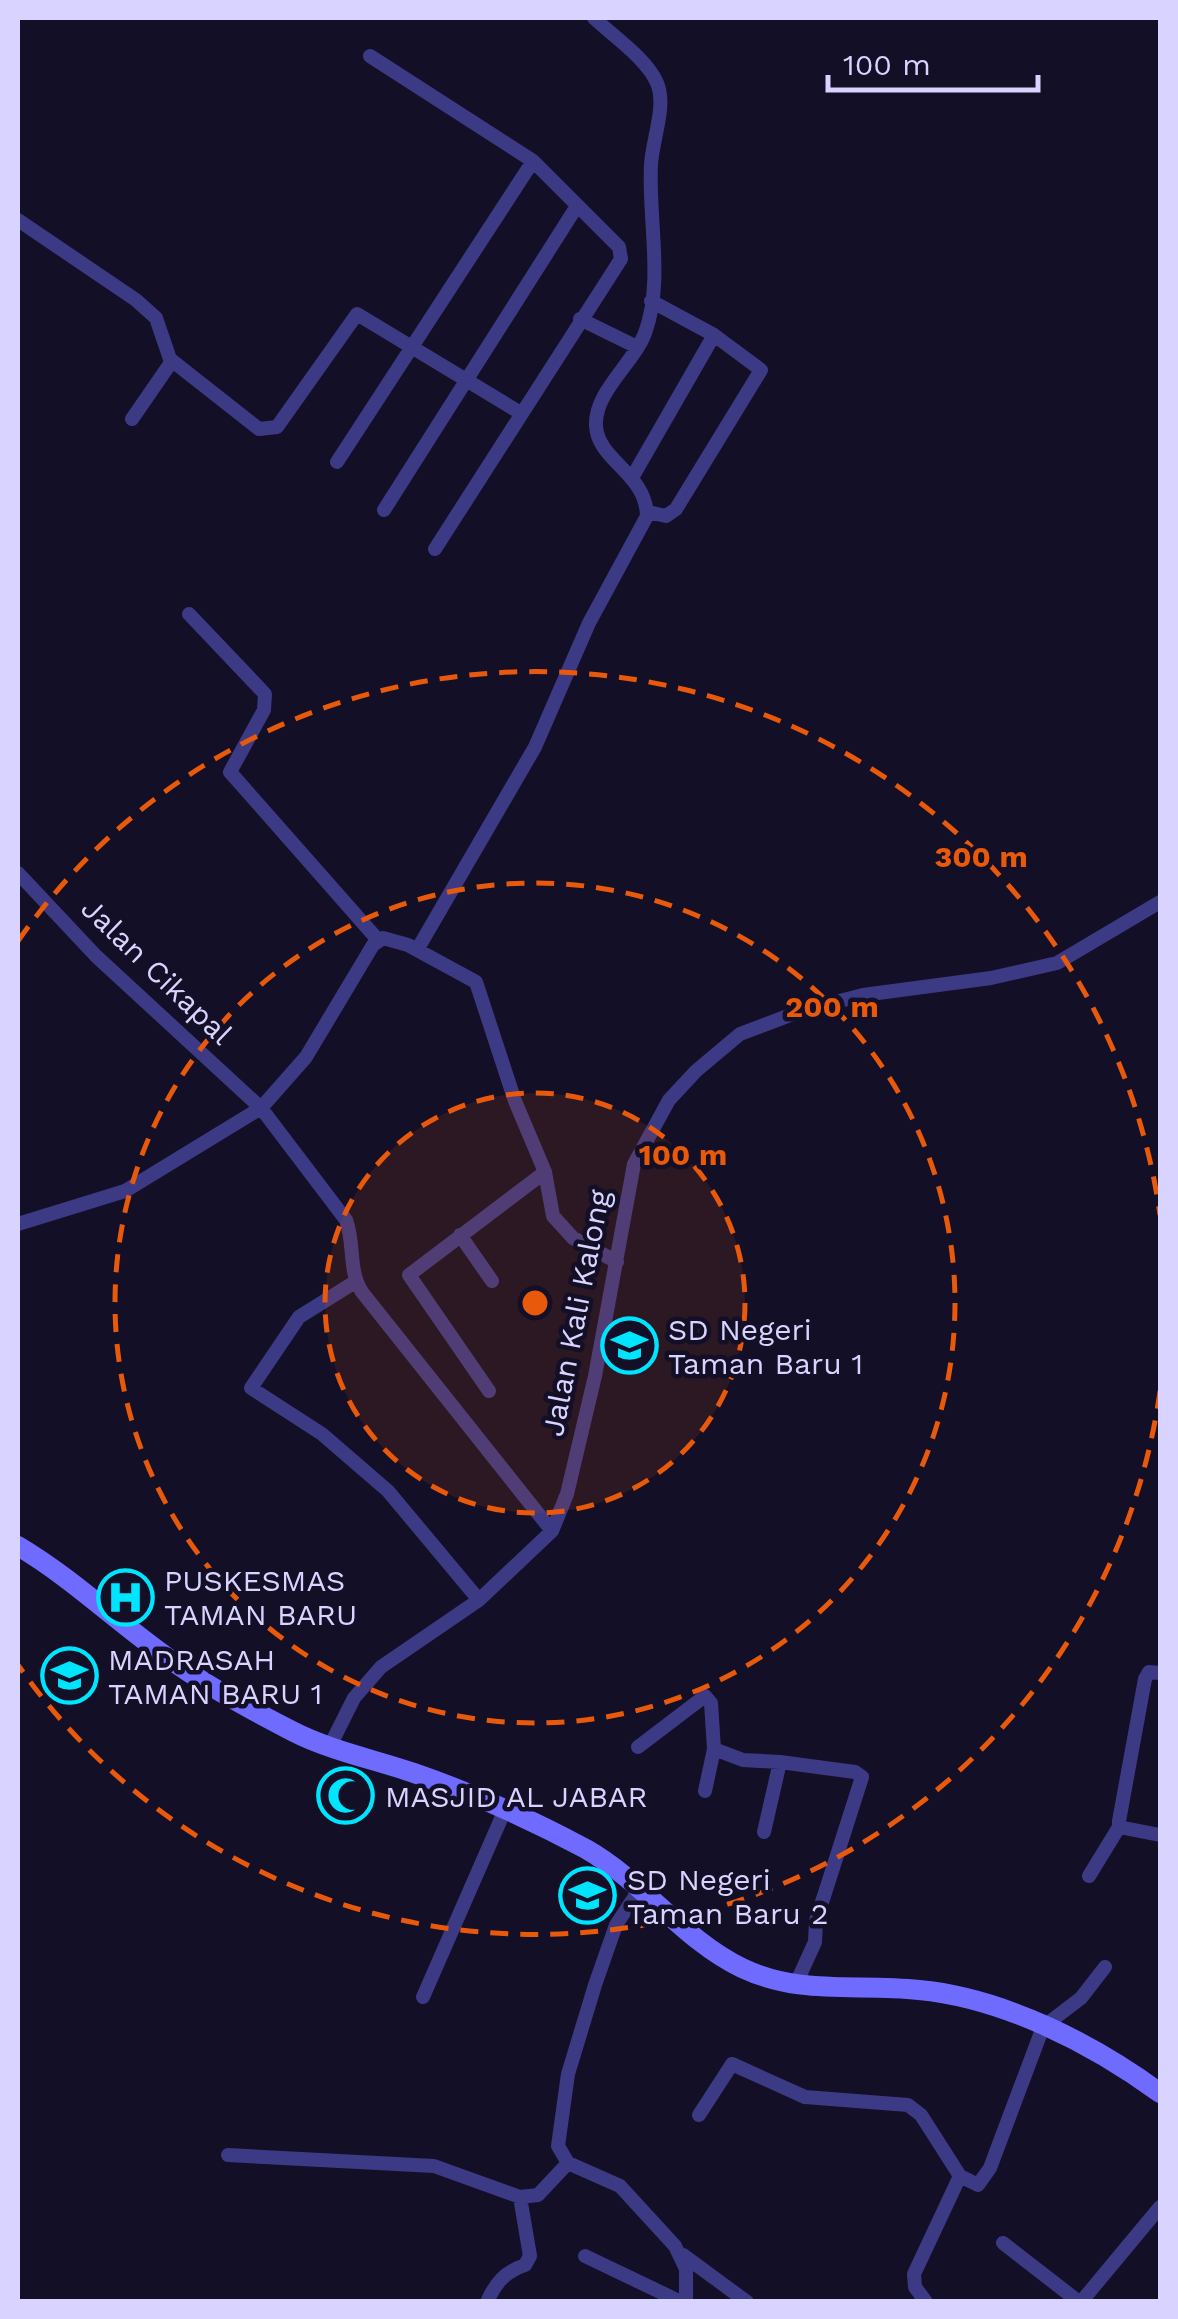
<svg xmlns="http://www.w3.org/2000/svg" width="1178" height="2319" viewBox="0 0 1178 2319" font-family="'Work Sans',sans-serif">
<rect width="100%" height="100%" fill="#130f26"/>
<g fill="none" stroke-linecap="round" stroke-linejoin="round">
<path stroke="#3d3a85" stroke-width="14" d="M 370,56 L 533,161
M 18,220 L 136,300 L 156,318 L 170,359 L 259,429 L 277,427 L 357,314 L 519,412
M 580,319 L 637,347
M 132,419 L 172,361
M 337,462 L 533,161 L 619,247 L 621,259 L 435,549
M 633,476 L 714,335
M 384,510 L 577,206
M 648,512 L 666,516 L 676,509 L 761,370 L 714,335 L 651,301
M 189,614 L 265,694 L 264,710 L 230,772 L 378,940
M 18,873 L 96,956 L 261,1108 L 346,1220 C 355,1244 348,1271 362,1292 L 552,1531
M 417,950 L 535,747 L 589,623 L 647,516 C 646,473 598,461 596,426 C 594,392 634,363 645,333 C 664,282 648,218 651,165 C 652,140 667,106 657,83 C 647,59 613,36 594,18
M 18,1224 L 125,1191 L 261,1108 L 306,1057 L 373,945 L 383,938 L 408,945 L 476,982 L 515,1101 L 545,1172 L 553,1216 L 573,1238 L 617,1262
M 460,1235 L 492,1281
M 355,1282 L 299,1317 L 251,1388 L 322,1434 L 388,1491 L 479,1600
M 489,1391 L 409,1275 L 545,1172
M 1160,1673 L 1149,1672 L 1145,1679 L 1119,1821 L 1119,1827 L 1160,1835
M 638,1747 L 705,1696 L 711,1703 L 714,1749 L 743,1760 L 780,1762
M 329,1748 L 354,1698 L 381,1667 L 479,1600 L 552,1531 L 567,1494 L 595,1376 L 634,1164 L 669,1100 L 696,1071 L 740,1034 L 801,1011 L 863,995 L 991,978 L 1057,963 L 1160,902
M 705,1791 L 714,1749
M 764,1832 L 780,1762 L 855,1772 L 862,1777 L 816,1921 L 815,1942 L 795,1986
M 1089,1876 L 1119,1827
M 641,1887 L 616,1925 L 595,1985 L 568,2074 L 558,2146 L 568,2163 L 620,2186 L 675,2246 L 686,2269 L 686,2302
M 423,1997 L 504,1812
M 699,2115 L 732,2064 L 805,2097 L 908,2105 L 921,2115 L 960,2176 L 978,2185 L 990,2168 L 1043,2027 L 1081,1998 L 1105,1967
M 228,2155 L 434,2166 L 520,2197 L 538,2195 L 568,2163
M 1003,2243 L 1079,2302
M 683,2255 L 747,2302
M 585,2256 L 681,2302
M 487,2302 C 496,2282 505,2272 525,2265 L 530,2256 L 520,2197
M 926,2302 L 915,2287 L 914,2274 L 960,2176
M 1081,2302 L 1160,2207"/>
<path stroke="#6f6bff" stroke-width="20" d="M 18,1546 C 77,1581 124,1629 181,1667 C 216,1691 255,1712 292,1731 C 331,1751 373,1759 414,1773 C 472,1793 532,1820 586,1849 C 644,1882 682,1939 742,1968 C 801,1996 857,1983 919,1990 C 1004,1998 1093,2044 1160,2093"/>
</g>
<circle cx="535" cy="1303" r="210" fill="#e8590c" fill-opacity=".12"/>
<g fill="none" stroke="#e8590c" stroke-width="5" stroke-dasharray="18 12">
<circle cx="535" cy="1303" r="210"/>
<circle cx="535" cy="1303" r="420"/>
<path d="M1160 1391A631 631 0 0 1 18 1665M18 941A631 631 0 0 1 1160 1215"/>
</g>
<defs>
<symbol id="school-ring" viewBox="-11 -11 22 22"><circle r="9.5" fill="#130f26" stroke="#00e5ff" stroke-width="1.5"/><path d="M0-5L7-2L0 1L-7-2ZM-4 1L0 2.5L4 1V4Q0 6-4 4Z" fill="#00e5ff"/></symbol>
<symbol id="hospital-ring" viewBox="-11 -11 22 22"><circle r="9.5" fill="#130f26" stroke="#00e5ff" stroke-width="1.5"/><path d="M-5-5h3v3.5h4V-5h3V5h-3V1.5h-4V5h-3Z" fill="#00e5ff"/></symbol>
<symbol id="mosque-ring" viewBox="-11 -11 22 22"><circle r="9.5" fill="#130f26" stroke="#00e5ff" stroke-width="1.5"/><path d="M3.5-4.9A6 6 0 1 0 3.5 4.9A5 5 0 1 1 3.5-4.9Z" fill="#00e5ff"/></symbol>
</defs>
<g fill-rule="evenodd">
<use href="#school-ring" x="598" y="1314" width="63" height="63"/>
<use href="#hospital-ring" x="94" y="1566" width="63" height="63"/>
<use href="#school-ring" x="38" y="1644" width="63" height="63"/>
<use href="#mosque-ring" x="314" y="1764" width="63" height="63"/>
<use href="#school-ring" x="556" y="1864" width="63" height="63"/>
</g>
<g text-anchor="middle" dominant-baseline="central" stroke-width="9" stroke-linejoin="round" paint-order="stroke">
<g font-size="30" fill="#d9d4ff" stroke="#130f26">
<text transform="translate(157 971) rotate(44)">Jalan Cikapal</text>
<text transform="translate(576 1313) rotate(-79)">Jalan Kali Kalong</text>
</g>
<g font-size="30" fill="#d9d4ff" stroke="#130f26" text-anchor="start">
<text x="668" y="1329">SD Negeri<tspan x="668" dy="34">Taman Baru 1</tspan></text>
<text x="164" y="1580">PUSKESMAS<tspan x="164" dy="34">TAMAN BARU</tspan></text>
<text x="108" y="1659">MADRASAH<tspan x="108" dy="34">TAMAN BARU 1</tspan></text>
<text x="385" y="1796">MASJID AL JABAR</text>
<text x="627" y="1879">SD Negeri<tspan x="627" dy="34">Taman Baru 2</tspan></text>
</g>
</g>
<circle cx="535" cy="1303" r="15" fill="#e8590c" stroke="#130f26" stroke-width="5"/>
<g font-size="30" text-anchor="middle" font-weight="bold" fill="#e8590c" stroke="#130f26" stroke-width="9" stroke-linejoin="round" paint-order="stroke">
<text x="981" y="867">300 m</text>
<text x="832" y="1017">200 m</text>
<text x="683" y="1165">100 m</text>
</g>
<rect width="1178" height="2319" fill="none" stroke="#d9d4ff" stroke-width="40"/>
<path d="M828 75v15h210v-15" fill="none" stroke="#d9d4ff" stroke-width="5"/>
<text x="843" y="75" font-size="30" fill="#d9d4ff" stroke="#130f26" stroke-width="8" paint-order="stroke">100 m</text>
</svg>
